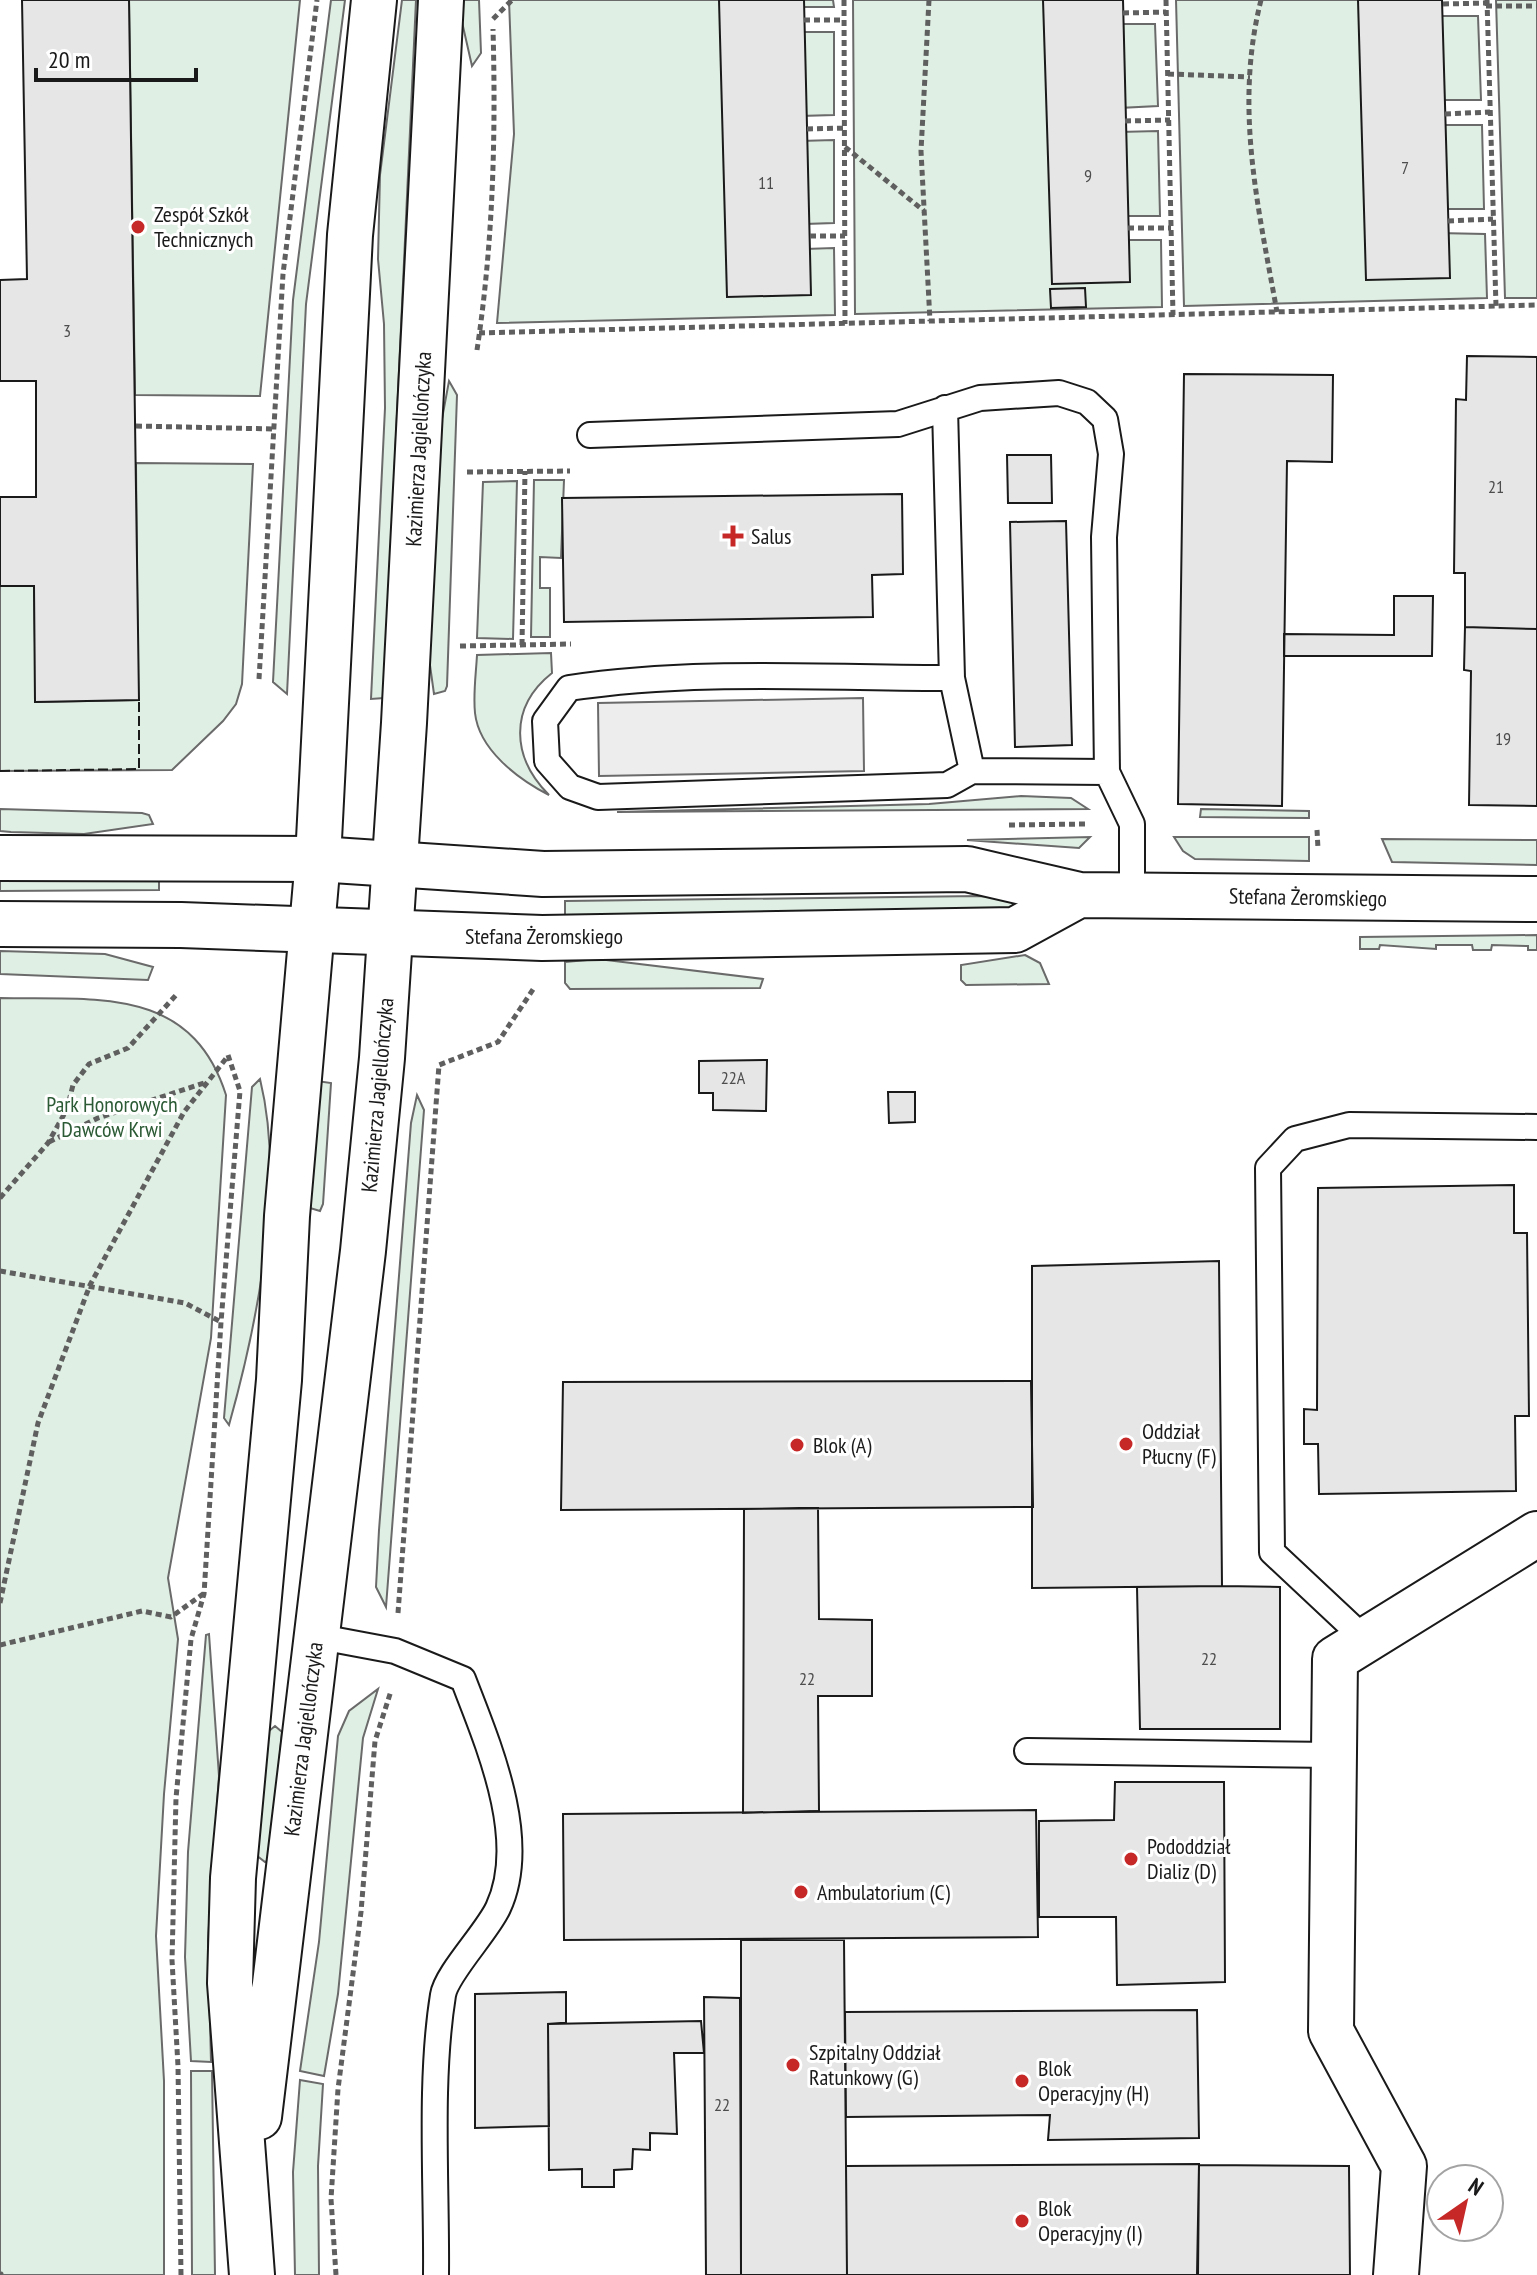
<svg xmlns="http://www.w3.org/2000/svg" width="1537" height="2275" viewBox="0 0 1537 2275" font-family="'PT Sans Narrow',sans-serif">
<rect width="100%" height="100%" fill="#fff"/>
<path fill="#e0efe3" stroke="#6a6a6a" stroke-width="2" d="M 129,0 L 300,0 L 260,396 L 135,395 Z
M 331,0 L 345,0 L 306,304 L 287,694 L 273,682 L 293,300 Z
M 402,0 L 416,0 L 384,698 L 371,699 L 385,408 L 384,324 L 378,259 L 380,175 Z
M 457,0 L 479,0 L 481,53 L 472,66 Z
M 509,0 L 833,0 L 834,7 L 797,7 L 797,32 L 834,32 L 834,115 L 800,116 L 800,141 L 834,140 L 834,223 L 805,224 L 805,249 L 834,248 L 835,315 L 497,323 L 514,134 Z
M 853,0 L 1116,0 L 1118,24 L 1155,24 L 1158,106 L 1119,108 L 1119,132 L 1158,131 L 1160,216 L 1122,216 L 1122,240 L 1161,240 L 1162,307 L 855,314 Z
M 1176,0 L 1431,0 L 1432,16 L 1478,16 L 1481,100 L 1436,100 L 1437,125 L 1482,125 L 1484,209 L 1438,209 L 1438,233 L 1485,234 L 1487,298 L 1184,306 Z
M 1496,0 L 1537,0 L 1537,298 L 1505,298 Z
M 449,381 L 457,395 L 447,686 L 445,691 L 434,694 L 428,651 L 439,435 Z
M 136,463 L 253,464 L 242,684 L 236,704 L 223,721 L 172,770 L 0,771 L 0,586 L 34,586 L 36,702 L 138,700 Z
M 534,480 L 564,480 L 561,558 L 540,557 L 540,588 L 550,588 L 550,637 L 531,637 Z
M 517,481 L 513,639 L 477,638 L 483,482 Z
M 551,653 L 552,673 C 508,708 512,758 549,795 C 518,779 479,750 475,713 C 473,694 476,674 477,655 Z
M 1021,796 L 1071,798 L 1088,809 L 617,812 L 929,804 Z
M 0,809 L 142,813 L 149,815 L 153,824 L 84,834 L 11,832 L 0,831 Z
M 1201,809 L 1309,811 L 1309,818 L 1200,817 Z
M 1090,837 L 1079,848 L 967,840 Z
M 1174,837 L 1309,837 L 1309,861 L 1195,859 L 1183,851 Z
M 1382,839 L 1537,840 L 1537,865 L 1392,862 Z
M 159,874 L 159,890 L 0,891 L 0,876 Z
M 980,896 L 1005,897 L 1015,905 L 1013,908 L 565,918 L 565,901 Z
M 1537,935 L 1537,950 L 1528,950 L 1528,946 L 1492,945 L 1491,950 L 1473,950 L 1472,945 L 1436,945 L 1436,949 L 1380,945 L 1379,949 L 1360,949 L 1360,937 Z
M 0,951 L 105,954 L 153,967 L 148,980 L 0,974 Z
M 1025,955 L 1040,963 L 1049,984 L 966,985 L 961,980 L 961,965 Z
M 598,959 L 763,979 L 760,988 L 570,989 L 565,983 L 565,962 Z
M 0,998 C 95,1000 191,985 226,1095 L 211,1338 L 168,1578 L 178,1639 L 164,1794 L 156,1936 L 164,2081 L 164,2275 L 0,2275 Z
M 260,1079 C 286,1185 258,1321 229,1425 L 224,1418 L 252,1087 Z
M 317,1081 L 331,1083 L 323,1204 L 320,1211 L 310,1208 Z
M 417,1095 L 424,1110 L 386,1607 L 376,1587 L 379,1530 L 411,1123 Z
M 209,1634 L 219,1776 L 208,1940 L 211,2062 L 191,2061 L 185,1957 L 188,1852 L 206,1635 Z
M 378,1689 L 363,1738 L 338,1994 L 324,2076 L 300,2071 L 319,1942 L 338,1736 L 349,1711 Z
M 275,1726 L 282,1732 L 270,1859 L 265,1862 L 256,1855 L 269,1731 Z
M 191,2071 L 212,2071 L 215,2275 L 192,2275 Z
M 300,2080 L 323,2084 L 318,2166 L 319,2275 L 295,2275 L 293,2172 Z"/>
<path fill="#ededed" stroke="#6a6a6a" stroke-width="2" d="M 863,698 L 864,771 L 599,776 L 598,703 Z"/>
<path fill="#e6e6e6" stroke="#1a1a1a" stroke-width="2" d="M 22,0 L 129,0 L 139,700 L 35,702 L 34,586 L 0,586 L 0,497 L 36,497 L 36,381 L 0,381 L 0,280 L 27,279 Z
M 719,0 L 804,0 L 811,295 L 727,297 Z
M 1043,0 L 1123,0 L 1130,282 L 1052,284 Z
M 1358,0 L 1442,0 L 1450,278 L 1366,280 Z
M 1085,288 L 1086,307 L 1051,308 L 1050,289 Z
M 1467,356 L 1537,357 L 1537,629 L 1465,627 L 1465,573 L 1454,573 L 1456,399 L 1466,400 Z
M 1184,374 L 1333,375 L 1332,462 L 1287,461 L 1282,806 L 1178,804 Z
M 1007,455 L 1051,455 L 1052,503 L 1008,503 Z
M 902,494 L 903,574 L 872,575 L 873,617 L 564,622 L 562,498 Z
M 1066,521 L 1072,745 L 1015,747 L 1010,522 Z
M 1394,596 L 1433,596 L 1432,656 L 1284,656 L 1284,634 L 1394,635 Z
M 1465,627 L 1537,629 L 1537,806 L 1469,805 L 1471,671 L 1464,670 Z
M 767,1060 L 766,1111 L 713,1110 L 713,1093 L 699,1093 L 699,1061 Z
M 888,1092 L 915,1092 L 915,1122 L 889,1123 Z
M 1514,1185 L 1514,1233 L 1527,1233 L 1529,1416 L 1515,1416 L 1516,1491 L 1319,1494 L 1318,1444 L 1304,1444 L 1304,1409 L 1317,1410 L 1318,1188 Z
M 1219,1261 L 1222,1586 L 1032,1588 L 1032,1266 Z
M 1031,1381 L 1033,1507 L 561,1510 L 563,1382 Z
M 818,1508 L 819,1619 L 872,1620 L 872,1696 L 818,1696 L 819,1811 L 743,1813 L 744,1509 Z
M 1222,1586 L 1280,1587 L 1280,1729 L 1140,1729 L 1137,1587 Z
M 1115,1782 L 1224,1782 L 1225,1982 L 1117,1985 L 1116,1917 L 1039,1917 L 1039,1821 L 1114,1820 Z
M 1036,1810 L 1038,1937 L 564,1940 L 563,1814 Z
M 741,1940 L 844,1940 L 847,2275 L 741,2275 Z
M 566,1992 L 566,2023 L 548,2024 L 549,2126 L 475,2128 L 475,1994 Z
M 704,1997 L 740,1998 L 741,2275 L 706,2275 Z
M 1197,2010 L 1199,2138 L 1048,2140 L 1050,2115 L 846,2117 L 845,2012 Z
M 701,2021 L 704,2053 L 674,2053 L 677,2134 L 650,2133 L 650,2150 L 633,2149 L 632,2169 L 614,2170 L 614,2187 L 582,2187 L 582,2169 L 549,2170 L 548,2024 Z
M 1199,2164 L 1197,2275 L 847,2275 L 846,2166 Z
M 1199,2165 L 1349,2166 L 1350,2275 L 1198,2275 Z"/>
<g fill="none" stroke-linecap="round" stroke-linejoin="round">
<defs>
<path id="service" d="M 945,408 L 952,678 L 972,771 L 1107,772 L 1132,824 L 1132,894
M 590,435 L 898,424 L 980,398 L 1059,393 L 1087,402 L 1105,419 L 1111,454 L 1104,537 L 1107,772
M 952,678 C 825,678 695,669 569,688 L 545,721 L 547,761 L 570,787 L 598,797 L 947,785 L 972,771
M 315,1636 L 395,1651 L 463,1679 C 488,1744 530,1840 498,1908 C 487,1932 446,1974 443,1995 C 429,2082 437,2186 436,2275
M 1367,1641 L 1272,1552 L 1268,1168 L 1295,1139 L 1349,1125 L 1537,1127
M 1027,1751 L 1334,1755"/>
<path id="minor" d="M 1396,2275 L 1404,2166 L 1331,2031 L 1335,1659 L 1537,1534"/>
<path id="tertiary" d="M 0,858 L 318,859 L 543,874 L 967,869 L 1079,895 L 1537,899
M 0,924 L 181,925 L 542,938 L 1015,930 L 1079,895"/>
<path id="secondary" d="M 259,2117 L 363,1251 L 382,1058 L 404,723 L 441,0
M 252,2275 L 230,1983 L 233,1878 L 279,1380 L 287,1216 L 318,859 L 350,235 L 374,0"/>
</defs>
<use href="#service" stroke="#1a1a1a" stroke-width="28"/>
<use href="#minor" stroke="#1a1a1a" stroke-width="48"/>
<use href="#tertiary" stroke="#1a1a1a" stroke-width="48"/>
<use href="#secondary" stroke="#1a1a1a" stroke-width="48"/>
<path stroke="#5f5f5f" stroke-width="5" stroke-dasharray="6 4" stroke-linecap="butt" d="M 844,0 L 845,324
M 929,0 L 921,151 L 930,321
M 1166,0 L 1173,315
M 1261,0 C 1234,107 1258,206 1277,312
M 1487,0 L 1496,306
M 1443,4 L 1487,3
M 1486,6 L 1537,6
M 1123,13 L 1166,12
M 493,19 L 512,0
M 804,20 L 844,20
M 1168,74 L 1250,77
M 1445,114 L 1490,112
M 1125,121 L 1170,120
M 807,129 L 844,128
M 845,147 L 924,211
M 1448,221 L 1493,219
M 1128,228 L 1171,228
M 810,236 L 845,236
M 479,333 L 1537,305
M 477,350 C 493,244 496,136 493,29
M 136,426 L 274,429
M 467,472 L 570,471
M 522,645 L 525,471
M 460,646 L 571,644
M 259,679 L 283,274 L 317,0
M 1009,825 L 1087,824
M 1317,830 L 1318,849
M 49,1142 L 98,1118 L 204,1083
M 0,1198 L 48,1143 L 67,1109 L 73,1085 L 89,1064 L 128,1048 L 177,994
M 0,1271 L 185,1303 L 221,1322
M 0,1603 L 38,1423 L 90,1285 L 184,1112 L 228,1056
M 398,1613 L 439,1065 L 498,1042 L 534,988
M 0,1645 L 142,1611 L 171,1617 L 203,1594
M 0,2273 L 2,2275
M 181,2275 L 178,2066 L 172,1960 L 176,1798 L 191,1639 L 204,1594 L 221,1322 L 240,1091 L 228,1055
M 336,2275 L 331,2199 L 338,2089 L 361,1912 L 375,1741 L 391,1691"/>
<use href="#service" stroke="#fff" stroke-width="24"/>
<use href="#minor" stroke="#fff" stroke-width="44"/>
<use href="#tertiary" stroke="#fff" stroke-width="44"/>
<use href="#secondary" stroke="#fff" stroke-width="44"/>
<path stroke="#1a1a1a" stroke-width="2" stroke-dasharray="10 4" stroke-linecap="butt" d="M 0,771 L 139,769 L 139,700"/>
</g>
<g fill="#c62828" stroke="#fff" stroke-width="3">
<circle cx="138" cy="227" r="8"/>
<path d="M729 524h8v8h8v8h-8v8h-8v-8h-8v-8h8z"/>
<circle cx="1126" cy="1444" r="8"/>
<circle cx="797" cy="1445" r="8"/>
<circle cx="1131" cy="1859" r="8"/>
<circle cx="801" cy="1892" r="8"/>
<circle cx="793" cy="2065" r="8"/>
<circle cx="1022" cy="2081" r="8"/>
<circle cx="1022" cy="2221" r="8"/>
</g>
<g text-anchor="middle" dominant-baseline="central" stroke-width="6" stroke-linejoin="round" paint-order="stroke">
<g font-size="18" fill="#4d4d4d">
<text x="1405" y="167">7</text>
<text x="1088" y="175">9</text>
<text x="766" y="182">11</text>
<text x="67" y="330">3</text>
<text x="1496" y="486">21</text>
<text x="1503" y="738">19</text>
<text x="733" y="1077">22A</text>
<text x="1209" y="1658">22</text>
<text x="807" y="1678">22</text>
<text x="722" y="2104">22</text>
</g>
<g font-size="22" fill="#1a1a1a" stroke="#fff" text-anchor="start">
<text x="154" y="214">Zespół Szkół<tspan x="154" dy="25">Technicznych</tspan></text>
<text x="751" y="536">Salus</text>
<text x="1142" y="1431">Oddział<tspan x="1142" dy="25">Płucny (F)</tspan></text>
<text x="813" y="1445">Blok (A)</text>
<text x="1147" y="1846">Pododdział<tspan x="1147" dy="25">Dializ (D)</tspan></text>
<text x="817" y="1892">Ambulatorium (C)</text>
<text x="809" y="2052">Szpitalny Oddział<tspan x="809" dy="25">Ratunkowy (G)</tspan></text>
<text x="1038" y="2068">Blok<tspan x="1038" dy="25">Operacyjny (H)</tspan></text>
<text x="1038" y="2208">Blok<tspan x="1038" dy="25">Operacyjny (I)</tspan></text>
</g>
<g font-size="22" fill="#1a1a1a" stroke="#fff">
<text transform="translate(418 449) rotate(-87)">Kazimierza Jagiellończyka</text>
<text transform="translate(1308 897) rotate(1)">Stefana Żeromskiego</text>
<text x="544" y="936">Stefana Żeromskiego</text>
<text transform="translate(377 1095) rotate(-85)">Kazimierza Jagiellończyka</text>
<text transform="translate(303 1739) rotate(-83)">Kazimierza Jagiellończyka</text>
</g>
<g font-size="22" fill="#2b5a34" stroke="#fff">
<text x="112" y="1104">Park Honorowych<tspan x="112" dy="25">Dawców Krwi</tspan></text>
</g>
</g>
<g transform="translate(1465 2203) rotate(34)"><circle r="38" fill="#ffffff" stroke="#a3a3a3" stroke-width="2"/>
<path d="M0-6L14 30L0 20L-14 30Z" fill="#c62828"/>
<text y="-12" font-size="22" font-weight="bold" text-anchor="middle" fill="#1a1a1a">N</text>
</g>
<path d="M36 68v12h160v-12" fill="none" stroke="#1a1a1a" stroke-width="4"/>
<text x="48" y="68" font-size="24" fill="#1a1a1a" stroke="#ffffff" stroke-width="6" paint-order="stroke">20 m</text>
</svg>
